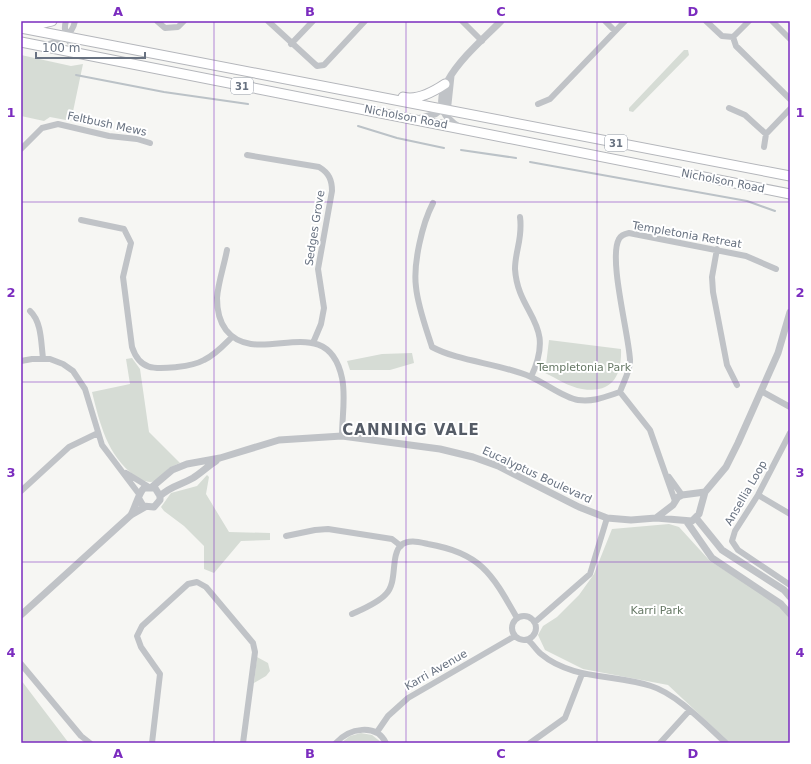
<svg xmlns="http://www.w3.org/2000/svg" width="811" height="764" viewBox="0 0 811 764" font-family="'DejaVu Sans',sans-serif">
<rect width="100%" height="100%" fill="#f6f6f3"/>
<path fill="#d6dcd5" d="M 684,50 L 688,50 L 689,55 L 633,112 L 629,111 L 629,108 Z
M 21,55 L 71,66 L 83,64 L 71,121 L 50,117 L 44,121 L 21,116 Z
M 549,340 L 621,349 C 622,376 612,394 582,389 C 569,387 556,378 545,373 Z
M 412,353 L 414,363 L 390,370 L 350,370 L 347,361 L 382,354 Z
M 132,358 L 140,369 L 149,432 L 180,463 C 176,465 172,466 169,468 C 164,472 160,479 155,481 C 148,484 140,479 135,476 C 107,455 100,424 92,392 L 130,384 L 126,359 Z
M 207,475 L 209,477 L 206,494 L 229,532 L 270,533 L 270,540 L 241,541 L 214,573 L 204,569 L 204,546 L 184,526 L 164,511 L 161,507 L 171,493 L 197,486 Z
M 669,524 L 679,527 L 710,561 L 775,602 L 790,617 L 790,743 L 730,743 L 668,685 L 583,669 L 545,650 L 538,635 L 543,626 L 557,617 L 579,595 L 594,574 L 612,529 Z
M 257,657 L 268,663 L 270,671 L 266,676 L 254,683 Z
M 21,680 L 68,742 L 68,743 L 21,743 Z
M 361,733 L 372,735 L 382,743 L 341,743 L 350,736 Z"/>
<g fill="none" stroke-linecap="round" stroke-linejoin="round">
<path stroke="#bbc2c7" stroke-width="2" d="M 76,75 L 164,92 L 248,104
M 358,126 L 397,138 L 444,148
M 461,150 L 516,158
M 530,162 L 747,201 L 775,211"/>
<defs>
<path id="primary" d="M 26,25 L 30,26 L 52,21
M 21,28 L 790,176
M 21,42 L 790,194
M 403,97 C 417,101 433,92 445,84"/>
</defs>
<use href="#primary" stroke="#b4b6bb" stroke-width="11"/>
<path stroke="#c0c3c7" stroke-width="6" d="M 66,21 C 62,34 70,45 81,53
M 157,21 L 165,28 L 178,27 L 184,21
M 268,21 L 317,66 L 324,65 L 365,21
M 462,21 L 482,41
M 605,21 L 615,31
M 706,21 L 722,36 L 733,37 L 736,46 L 790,99
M 772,21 L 790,39
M 733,37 L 749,21
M 291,44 L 313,21
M 44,46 C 58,41 72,37 75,21
M 538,104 L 550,99 L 625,21
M 729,108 L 745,115 L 766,134
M 764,147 L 766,134 L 790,109
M 21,149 L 42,128 L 58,124 L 109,136 L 137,139 L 150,143
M 247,155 L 319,167 C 329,173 332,180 332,191 L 318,269 L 324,308 L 321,324 L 313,343
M 433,203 C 422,224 413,264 416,287 C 418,307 426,328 432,347 C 460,362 499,363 531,377 C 545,383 564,398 578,400 C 594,402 605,397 620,392 C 623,383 631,369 630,360 C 629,335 608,258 619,239 C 621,235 624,234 629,233 L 746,256 L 776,269
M 520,217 C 523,238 515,251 515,269 C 518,316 557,322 531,377
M 81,220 L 124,229 L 131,243 L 123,277 L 132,347 C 140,371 155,369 177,367 C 186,366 195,365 204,360 C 215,355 223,346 232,337
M 717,249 L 712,277 L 713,292 L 727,365 L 737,385
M 227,250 C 224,266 218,283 217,298 C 217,309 219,321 226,330 C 257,370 327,307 342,378 C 346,396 342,417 342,436
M 30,311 C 42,322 41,344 43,358
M 21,361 L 32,359 L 50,359 L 63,364 L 73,371 L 85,389 L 102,445 L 139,494
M 761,391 L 790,407
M 620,392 L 650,430 L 675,501
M 790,433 L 758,495 L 735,531 L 732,541 L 738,550 L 790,585
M 126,473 L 149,487
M 669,477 L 682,495
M 21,491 L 69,447 L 98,433
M 758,495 L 790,514
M 286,536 L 315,530 L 328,529 L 392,539 L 401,546
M 352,614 C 363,609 378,603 386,594 C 398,582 390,556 401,545 C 409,539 419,542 428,544 C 481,553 492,574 517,618
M512 628a12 12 0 1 1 24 0a12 12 0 1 1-24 0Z
M 535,622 L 590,574 L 607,518
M 528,640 C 533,644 536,650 541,654 C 572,680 615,674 651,686 C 677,694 706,725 726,743
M 21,664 L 81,736 L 90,743
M 377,732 L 388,716 L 408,698 L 515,636
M 152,743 L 160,674 L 141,647 L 137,636 L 142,626 L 188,584 L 197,582 L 206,587 L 253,643 L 255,652 L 243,743
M 336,743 C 349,728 376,723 386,743
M 530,743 L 565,718 L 582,674
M 660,743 L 689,711"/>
<path stroke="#c0c3c7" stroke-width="7" d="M 417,119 L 435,114 L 448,104 L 451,76
M 461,128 C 408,100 478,45 501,21
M 152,487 L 172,470 L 187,464 L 220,458 L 279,440 L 342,436 L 440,449 L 473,457 L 498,466 L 579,507 L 607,518 L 631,520 L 656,518 L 692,521 L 699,514 L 705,492 L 726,467 L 738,443 L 778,353 L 790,312
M 139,499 L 143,506 L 154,507 L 160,500 L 160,496 C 172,485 179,486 193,478 C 201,473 208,466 216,461
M 131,515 C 135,508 139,492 144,488 L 155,488 L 160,496
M 656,518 L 673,505 L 678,497 L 682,495 L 705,492
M 696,518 L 722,550 L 784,590 L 790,597
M 687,522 L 712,558 L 781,604 L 790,614
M 21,615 L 131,515 L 145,507"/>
<use href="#primary" stroke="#fff" stroke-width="9"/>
</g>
<path fill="none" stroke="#7b2cbf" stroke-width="1" stroke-opacity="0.55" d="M 214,21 L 214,743M 406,21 L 406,743M 597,21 L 597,743M 21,202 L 790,202M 21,382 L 790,382M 21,562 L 790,562"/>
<g text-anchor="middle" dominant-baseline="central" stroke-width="4" stroke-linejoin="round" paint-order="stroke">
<g fill="#fff" stroke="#959ca7" stroke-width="1">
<rect x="231" y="78" width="22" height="16" rx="3"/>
<rect x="605" y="135" width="22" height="16" rx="3"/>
</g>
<g font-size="10" font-weight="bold" fill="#687281">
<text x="242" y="86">31</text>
<text x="616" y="143">31</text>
</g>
<g font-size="11" fill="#687281" stroke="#fff">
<text transform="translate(406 117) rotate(11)">Nicholson Road</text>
<text transform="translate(107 124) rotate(12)">Feltbush Mews</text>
<text transform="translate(723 181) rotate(11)">Nicholson Road</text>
<text transform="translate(315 228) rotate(-81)">Sedges Grove</text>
<text transform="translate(687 235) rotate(10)">Templetonia Retreat</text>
<text transform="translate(537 475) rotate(25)">Eucalyptus Boulevard</text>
<text transform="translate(746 493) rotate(-60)">Ansellia Loop</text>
<text transform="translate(436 670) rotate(-30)">Karri Avenue</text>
</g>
<g font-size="11" fill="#677966" stroke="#fff">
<text x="584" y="367">Templetonia Park</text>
<text x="657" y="610">Karri Park</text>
</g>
<g font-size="15" font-weight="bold" letter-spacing="1" fill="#555c67" stroke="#fff">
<text x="411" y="430">CANNING VALE</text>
</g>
</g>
<rect width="811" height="764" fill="none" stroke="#ffffff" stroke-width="44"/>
<path d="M36 52v6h109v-6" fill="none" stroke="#687281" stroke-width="2"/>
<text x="42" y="52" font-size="12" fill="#687281" stroke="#ffffff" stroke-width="3" paint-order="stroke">100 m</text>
<rect x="22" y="22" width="767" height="720" fill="none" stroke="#7b2cbf" stroke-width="1.5"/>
<g font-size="13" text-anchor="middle" font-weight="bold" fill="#7b2cbf">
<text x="118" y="16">A</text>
<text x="310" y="16">B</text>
<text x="501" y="16">C</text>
<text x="693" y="16">D</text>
<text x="11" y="117">1</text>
<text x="800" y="117">1</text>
<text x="11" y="297">2</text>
<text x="800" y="297">2</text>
<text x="11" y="477">3</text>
<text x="800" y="477">3</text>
<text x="11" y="657">4</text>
<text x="800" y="657">4</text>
<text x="118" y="758">A</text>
<text x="310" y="758">B</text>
<text x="501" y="758">C</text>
<text x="693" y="758">D</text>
</g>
</svg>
